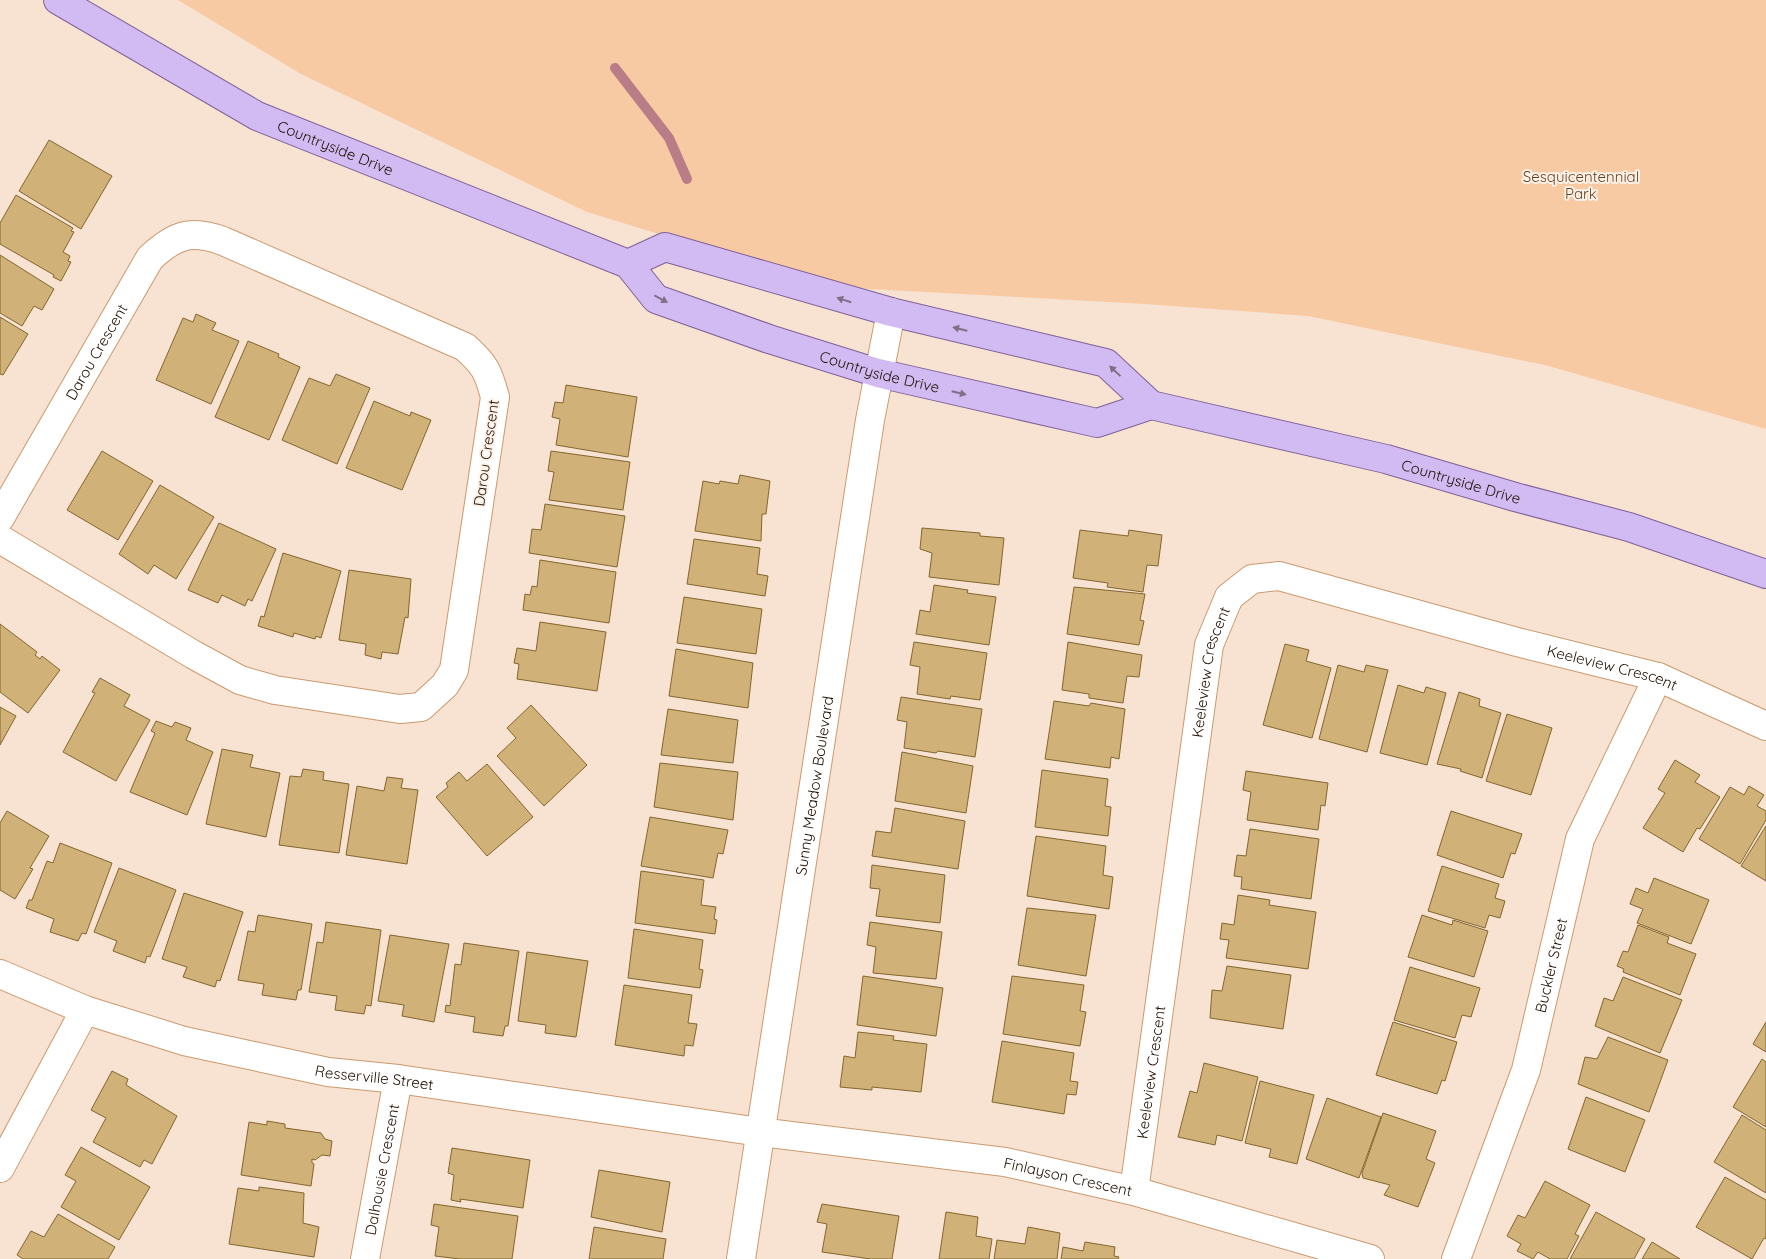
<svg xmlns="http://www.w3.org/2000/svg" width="1766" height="1259" viewBox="0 0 1766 1259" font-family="Quicksand,sans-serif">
<rect width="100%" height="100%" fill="#f8e2d1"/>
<path fill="#f8caa3" d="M 178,0 L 1766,0 L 1766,429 L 1549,366 L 1308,316 L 1145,304 L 832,287 L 587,212 L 301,74 Z"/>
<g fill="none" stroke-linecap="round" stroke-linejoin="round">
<path stroke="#b97d87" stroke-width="10" d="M 615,68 L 669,138 L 687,179"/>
</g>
<path fill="#d0b178" stroke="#83662e" d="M 49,140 L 112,176 L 81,229 L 19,191 Z
M 16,195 L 73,228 L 71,231 L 74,232 L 63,252 L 70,256 L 68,261 L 71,262 L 61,281 L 53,277 L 54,275 L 0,244 L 0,223 Z
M 0,255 L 54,289 L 42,310 L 34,306 L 22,326 L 0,313 Z
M 196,314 L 216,323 L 212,330 L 239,341 L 211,404 L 156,380 L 183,318 L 193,322 Z
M 0,317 L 28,334 L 3,375 L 0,374 Z
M 248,341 L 279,354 L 278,357 L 300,367 L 269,440 L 215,417 Z
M 336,374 L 370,388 L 337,464 L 282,440 L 309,378 L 330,386 Z
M 566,385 L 637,397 L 628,457 L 556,445 L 560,419 L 552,417 L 555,402 L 563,403 Z
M 374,401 L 410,416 L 411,412 L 431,420 L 402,490 L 346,468 Z
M 102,451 L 153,481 L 118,540 L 67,510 Z
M 551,451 L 630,462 L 623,510 L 549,500 L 554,472 L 548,471 Z
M 740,475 L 770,481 L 766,514 L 762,514 L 761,541 L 695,531 L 703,481 L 719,484 L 720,481 L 738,484 Z
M 160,485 L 214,517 L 176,579 L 154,565 L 148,574 L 119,554 Z
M 545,504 L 625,516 L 617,567 L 529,553 L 532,529 L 541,530 Z
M 219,523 L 276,549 L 252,601 L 248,599 L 245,606 L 222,595 L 218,603 L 188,590 Z
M 922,528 L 980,533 L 980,536 L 1004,538 L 999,585 L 929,577 L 932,553 L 920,549 Z
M 1080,530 L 1128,536 L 1129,530 L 1162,535 L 1158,566 L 1147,565 L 1143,592 L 1107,587 L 1108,583 L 1073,578 Z
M 694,539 L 760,548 L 757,574 L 768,576 L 765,596 L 687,584 Z
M 283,553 L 341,571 L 321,638 L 316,636 L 315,639 L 294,633 L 293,637 L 258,626 L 261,616 L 264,617 Z
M 540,560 L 616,572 L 609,623 L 523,610 L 525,594 L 530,595 L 532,586 L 537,587 Z
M 349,570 L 411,579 L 408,618 L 405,617 L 398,654 L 382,652 L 381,659 L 365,655 L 366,644 L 339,640 Z
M 934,585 L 968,590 L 967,593 L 996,597 L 989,645 L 916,634 L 920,610 L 930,612 Z
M 1074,587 L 1145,594 L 1140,620 L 1144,621 L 1139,645 L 1067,634 Z
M 684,597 L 762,609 L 756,654 L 677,643 Z
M 540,622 L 606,632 L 597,691 L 517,679 L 519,664 L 514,663 L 517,648 L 536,651 Z
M 0,624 L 37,652 L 35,655 L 40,659 L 42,656 L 60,670 L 28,713 L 0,692 Z
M 914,642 L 987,653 L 980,700 L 951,696 L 950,699 L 917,694 L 920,667 L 910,665 Z
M 1068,642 L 1142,655 L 1139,677 L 1127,676 L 1123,703 L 1089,698 L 1089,694 L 1062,690 Z
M 1285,644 L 1309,650 L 1306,661 L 1331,668 L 1312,738 L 1263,725 Z
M 676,649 L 753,663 L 748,708 L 669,696 Z
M 1338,665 L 1364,672 L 1366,665 L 1388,670 L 1367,752 L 1319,739 Z
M 100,678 L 130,695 L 124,706 L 150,720 L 116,781 L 63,752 L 95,693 L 92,692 Z
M 1398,685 L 1424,693 L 1426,687 L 1446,693 L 1427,765 L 1380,753 Z
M 1459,692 L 1480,699 L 1479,706 L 1501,713 L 1482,778 L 1460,771 L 1461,769 L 1437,764 Z
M 901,697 L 982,709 L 975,757 L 938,751 L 936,753 L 904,748 L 907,722 L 897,720 Z
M 1054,701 L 1089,706 L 1091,703 L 1125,709 L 1119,759 L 1111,757 L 1110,768 L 1045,759 Z
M 531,705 L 587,765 L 544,806 L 497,756 L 516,738 L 507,728 Z
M 0,707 L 16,716 L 0,745 Z
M 668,709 L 738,720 L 733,763 L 661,755 Z
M 1507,714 L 1552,728 L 1531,795 L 1486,781 Z
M 156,721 L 172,727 L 175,722 L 191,728 L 186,740 L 213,752 L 187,815 L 130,792 L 155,733 L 151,731 Z
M 222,749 L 253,755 L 250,767 L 280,773 L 266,837 L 206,824 Z
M 902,752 L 973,766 L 966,813 L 895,801 Z
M 1675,760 L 1700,775 L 1695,782 L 1720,797 L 1700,829 L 1697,828 L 1683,852 L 1643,828 L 1665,793 L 1658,789 Z
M 660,763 L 738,772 L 733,820 L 654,807 Z
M 487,764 L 533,817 L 487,856 L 436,797 L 448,787 L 446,783 L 459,772 L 467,781 Z
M 303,769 L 324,772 L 323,780 L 349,784 L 339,853 L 279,845 L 290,776 L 301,777 Z
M 1042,770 L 1108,779 L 1105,806 L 1111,807 L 1108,836 L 1035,827 Z
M 1246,771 L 1328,783 L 1325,806 L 1321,805 L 1318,830 L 1247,820 L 1251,792 L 1243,790 Z
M 387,777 L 403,779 L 401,788 L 418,790 L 407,864 L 346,855 L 357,786 L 384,791 Z
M 1749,786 L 1764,795 L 1757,806 L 1766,811 L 1766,820 L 1740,864 L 1699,839 L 1730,787 L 1744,795 Z
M 895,808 L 965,821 L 958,869 L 872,856 L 876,831 L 891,833 Z
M 7,811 L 49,836 L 30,868 L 33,869 L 15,899 L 0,890 L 0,823 Z
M 1451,811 L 1522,834 L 1515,854 L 1511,853 L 1503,878 L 1437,855 Z
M 650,817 L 728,830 L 723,854 L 718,853 L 713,878 L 641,866 Z
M 1766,826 L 1766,881 L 1741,866 Z
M 1250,829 L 1319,839 L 1311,899 L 1241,889 L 1242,877 L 1234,876 L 1237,855 L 1246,856 Z
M 1036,836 L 1106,846 L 1103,875 L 1113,877 L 1109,909 L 1027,896 Z
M 60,843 L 112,863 L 86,934 L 82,933 L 78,941 L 50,932 L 54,919 L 26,908 L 29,900 L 32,900 L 47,861 L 53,863 Z
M 872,865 L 945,875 L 940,923 L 876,916 L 880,889 L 870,888 Z
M 1442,866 L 1499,884 L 1495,898 L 1505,901 L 1500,918 L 1489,915 L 1485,928 L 1428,911 Z
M 119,868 L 176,890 L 150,957 L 147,956 L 145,963 L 113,951 L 117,941 L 94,932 Z
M 641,871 L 704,880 L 701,905 L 716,907 L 714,919 L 717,920 L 715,934 L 635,923 Z
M 1654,878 L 1709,900 L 1691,944 L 1637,923 L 1643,909 L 1630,904 L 1636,888 L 1648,893 Z
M 184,893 L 243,912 L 220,981 L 217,980 L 215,987 L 183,977 L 187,967 L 162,959 Z
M 1238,895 L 1270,900 L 1269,905 L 1316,912 L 1308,969 L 1226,958 L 1229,940 L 1220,939 L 1222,923 L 1234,925 Z
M 1027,908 L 1096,915 L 1086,976 L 1018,965 Z
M 258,915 L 312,924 L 301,990 L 298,990 L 296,1000 L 262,995 L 264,984 L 238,980 L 248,931 L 255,932 Z
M 1422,915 L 1452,925 L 1453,920 L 1488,931 L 1474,977 L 1408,957 Z
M 326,922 L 381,930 L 371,1006 L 366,1005 L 364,1014 L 335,1010 L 337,996 L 309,992 L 317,942 L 323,943 Z
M 870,922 L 942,932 L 936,979 L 873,973 L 876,947 L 867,945 Z
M 1638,925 L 1669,937 L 1667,943 L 1696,954 L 1680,995 L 1623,972 L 1624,969 L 1617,966 L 1623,951 L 1628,952 Z
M 634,929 L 703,940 L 699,969 L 703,970 L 700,988 L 628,978 Z
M 390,935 L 449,944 L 434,1022 L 402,1016 L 404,1005 L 378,1001 Z
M 464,943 L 519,951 L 508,1026 L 505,1026 L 503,1036 L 473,1032 L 475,1017 L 445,1012 L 446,1005 L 450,1006 L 455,964 L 461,965 Z
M 527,952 L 588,961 L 576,1037 L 545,1033 L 546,1025 L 518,1021 Z
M 1227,966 L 1291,975 L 1283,1029 L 1210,1018 L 1212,990 L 1222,991 Z
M 1410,967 L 1480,988 L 1471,1017 L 1462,1015 L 1455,1038 L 1394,1020 Z
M 863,976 L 943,988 L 936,1036 L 857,1025 Z
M 1012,976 L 1084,985 L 1080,1011 L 1086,1012 L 1080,1046 L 1003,1034 Z
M 1623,977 L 1682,1000 L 1660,1053 L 1595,1026 L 1604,998 L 1613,1001 Z
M 624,985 L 692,995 L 688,1023 L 697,1024 L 693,1046 L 685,1045 L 684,1056 L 615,1045 Z
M 1393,1022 L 1457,1042 L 1445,1081 L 1442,1080 L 1437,1094 L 1376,1075 Z
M 1766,1022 L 1766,1052 L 1753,1044 Z
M 858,1032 L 894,1036 L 893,1040 L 927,1044 L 921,1092 L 872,1087 L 872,1090 L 840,1087 L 844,1056 L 855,1058 Z
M 1608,1037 L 1668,1060 L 1649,1112 L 1578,1084 L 1585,1057 L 1597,1059 Z
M 1002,1041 L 1074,1053 L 1070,1081 L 1078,1082 L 1076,1095 L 1067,1094 L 1064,1114 L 992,1102 Z
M 1762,1059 L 1766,1062 L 1766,1127 L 1733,1107 Z
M 1204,1063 L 1258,1077 L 1242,1141 L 1217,1135 L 1215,1145 L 1178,1137 L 1190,1091 L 1197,1093 Z
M 112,1071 L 128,1079 L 126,1085 L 177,1116 L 152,1164 L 144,1160 L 140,1167 L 93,1142 L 106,1118 L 91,1110 Z
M 1260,1081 L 1314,1095 L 1297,1164 L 1269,1157 L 1271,1149 L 1245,1143 Z
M 1586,1097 L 1645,1120 L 1625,1172 L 1568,1149 Z
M 1327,1098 L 1381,1117 L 1359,1178 L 1306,1159 Z
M 1383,1113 L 1436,1131 L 1426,1159 L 1435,1163 L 1418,1207 L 1384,1195 L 1390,1185 L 1363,1178 L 1362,1173 Z
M 1742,1115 L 1766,1130 L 1766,1193 L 1714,1162 Z
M 267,1121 L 285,1124 L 285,1128 L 321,1133 L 325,1139 L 332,1141 L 330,1156 L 322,1155 L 315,1160 L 312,1159 L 312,1163 L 314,1164 L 311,1186 L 241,1175 L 249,1122 L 267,1125 Z
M 81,1147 L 150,1187 L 119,1240 L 61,1207 L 76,1181 L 65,1175 Z
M 452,1148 L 530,1160 L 523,1208 L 460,1199 L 461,1202 L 451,1200 L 454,1175 L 448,1173 Z
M 599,1170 L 670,1182 L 662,1232 L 591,1217 Z
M 1725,1177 L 1766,1200 L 1766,1239 L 1764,1238 L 1752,1259 L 1696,1227 Z
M 1545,1181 L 1590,1205 L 1575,1234 L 1579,1236 L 1567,1259 L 1550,1259 L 1538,1252 L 1533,1259 L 1517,1251 L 1521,1244 L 1507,1236 L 1518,1215 L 1525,1218 Z
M 259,1187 L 304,1193 L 303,1223 L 319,1227 L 314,1257 L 229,1244 L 238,1188 L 259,1191 Z
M 434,1204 L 518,1216 L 512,1259 L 460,1259 L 435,1256 L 439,1227 L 431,1225 Z
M 822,1204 L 899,1216 L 892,1259 L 871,1259 L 822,1252 L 827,1224 L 817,1222 Z
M 946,1212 L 978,1217 L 976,1236 L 992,1239 L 989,1259 L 939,1259 Z
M 1596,1212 L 1645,1239 L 1634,1259 L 1570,1259 Z
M 58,1214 L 115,1247 L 108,1259 L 23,1259 L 17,1255 L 31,1231 L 44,1237 Z
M 594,1227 L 666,1239 L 663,1259 L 589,1259 Z
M 1028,1227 L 1060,1233 L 1057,1259 L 994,1259 L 997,1240 L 1025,1244 Z
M 1085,1242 L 1115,1247 L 1114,1256 L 1119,1257 L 1118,1259 L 1061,1259 L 1063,1247 L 1083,1251 Z
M 1652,1242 L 1680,1259 L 1642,1259 Z"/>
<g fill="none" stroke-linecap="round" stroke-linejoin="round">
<defs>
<g id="minor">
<path id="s1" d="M 0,518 L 150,258 C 175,235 190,229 223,241 L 465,347 C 485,365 488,371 495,397 L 454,670 L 445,685 L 421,707 L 400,709 L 275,690 L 240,680 L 194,655 L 0,539"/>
<path id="s2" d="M 0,974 L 85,1010 L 184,1041 L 328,1072 L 398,1079 L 760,1132 L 1005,1162 L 1134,1191 L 1370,1259"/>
<path d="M 0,1168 L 85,1010"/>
<path id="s3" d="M 1134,1191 L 1209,645 L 1229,597 L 1252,579 L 1279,576 L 1517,642 L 1658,677 L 1766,726"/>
<path id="s4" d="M 365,1259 L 398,1079"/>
<path id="s5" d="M 741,1259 L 870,420 L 891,312"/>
<path id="s6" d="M 1456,1259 L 1526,1070 L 1580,839 L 1658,677"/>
</g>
<g id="major">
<path id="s7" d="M 58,0 L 257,116 L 628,264 L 656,299 L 769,339 L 878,373 L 1097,423 L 1151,405"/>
<path id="s8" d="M 628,264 L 665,247 L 891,312 L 1106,363 L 1151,405 L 1386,459 L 1515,497 L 1629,527 L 1766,574"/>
</g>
</defs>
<use href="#minor" stroke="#cb9a6f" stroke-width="30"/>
<use href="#major" stroke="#806198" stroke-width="30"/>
<use href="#minor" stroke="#fff" stroke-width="28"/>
<use href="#major" stroke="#d1bbf2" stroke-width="28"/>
</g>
<defs><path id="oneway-solid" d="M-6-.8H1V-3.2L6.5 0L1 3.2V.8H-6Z" transform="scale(1.25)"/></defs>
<g fill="#826e86">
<use href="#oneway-solid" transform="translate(661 299) rotate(28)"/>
<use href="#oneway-solid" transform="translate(844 300) rotate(-163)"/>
<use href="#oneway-solid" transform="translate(960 329) rotate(-166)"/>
<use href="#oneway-solid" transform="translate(1115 371) rotate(-137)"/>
<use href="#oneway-solid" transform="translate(959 393) rotate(13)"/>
</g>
<g text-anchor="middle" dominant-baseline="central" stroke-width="4" stroke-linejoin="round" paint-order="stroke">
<g font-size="15" fill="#210f01" stroke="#fdf2e9">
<text stroke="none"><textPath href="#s7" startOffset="315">Countryside Drive</textPath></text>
<text stroke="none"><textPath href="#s1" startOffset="192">Darou Crescent</textPath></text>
<text stroke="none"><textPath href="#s7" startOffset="910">Countryside Drive</textPath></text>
<text transform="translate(486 453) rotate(-82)">Darou Crescent</text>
<text stroke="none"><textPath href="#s8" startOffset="878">Countryside Drive</textPath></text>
<text stroke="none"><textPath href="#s3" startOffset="1005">Keeleview Crescent</textPath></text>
<text stroke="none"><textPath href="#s3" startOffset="525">Keeleview Crescent</textPath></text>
<text stroke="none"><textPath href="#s5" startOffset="479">Sunny Meadow Boulevard</textPath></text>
<text stroke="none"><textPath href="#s6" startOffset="309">Buckler Street</textPath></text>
<text stroke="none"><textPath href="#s3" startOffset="120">Keeleview Crescent</textPath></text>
<text stroke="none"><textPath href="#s2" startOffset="390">Resserville Street</textPath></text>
<text stroke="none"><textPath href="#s4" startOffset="91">Dalhousie Crescent</textPath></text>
<text stroke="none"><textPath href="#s2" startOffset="1091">Finlayson Crescent</textPath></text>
</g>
<g font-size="15" fill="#653f19" stroke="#fdf2e9">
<text x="1581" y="176">Sesquicentennial<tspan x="1581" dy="17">Park</tspan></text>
</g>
</g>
</svg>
